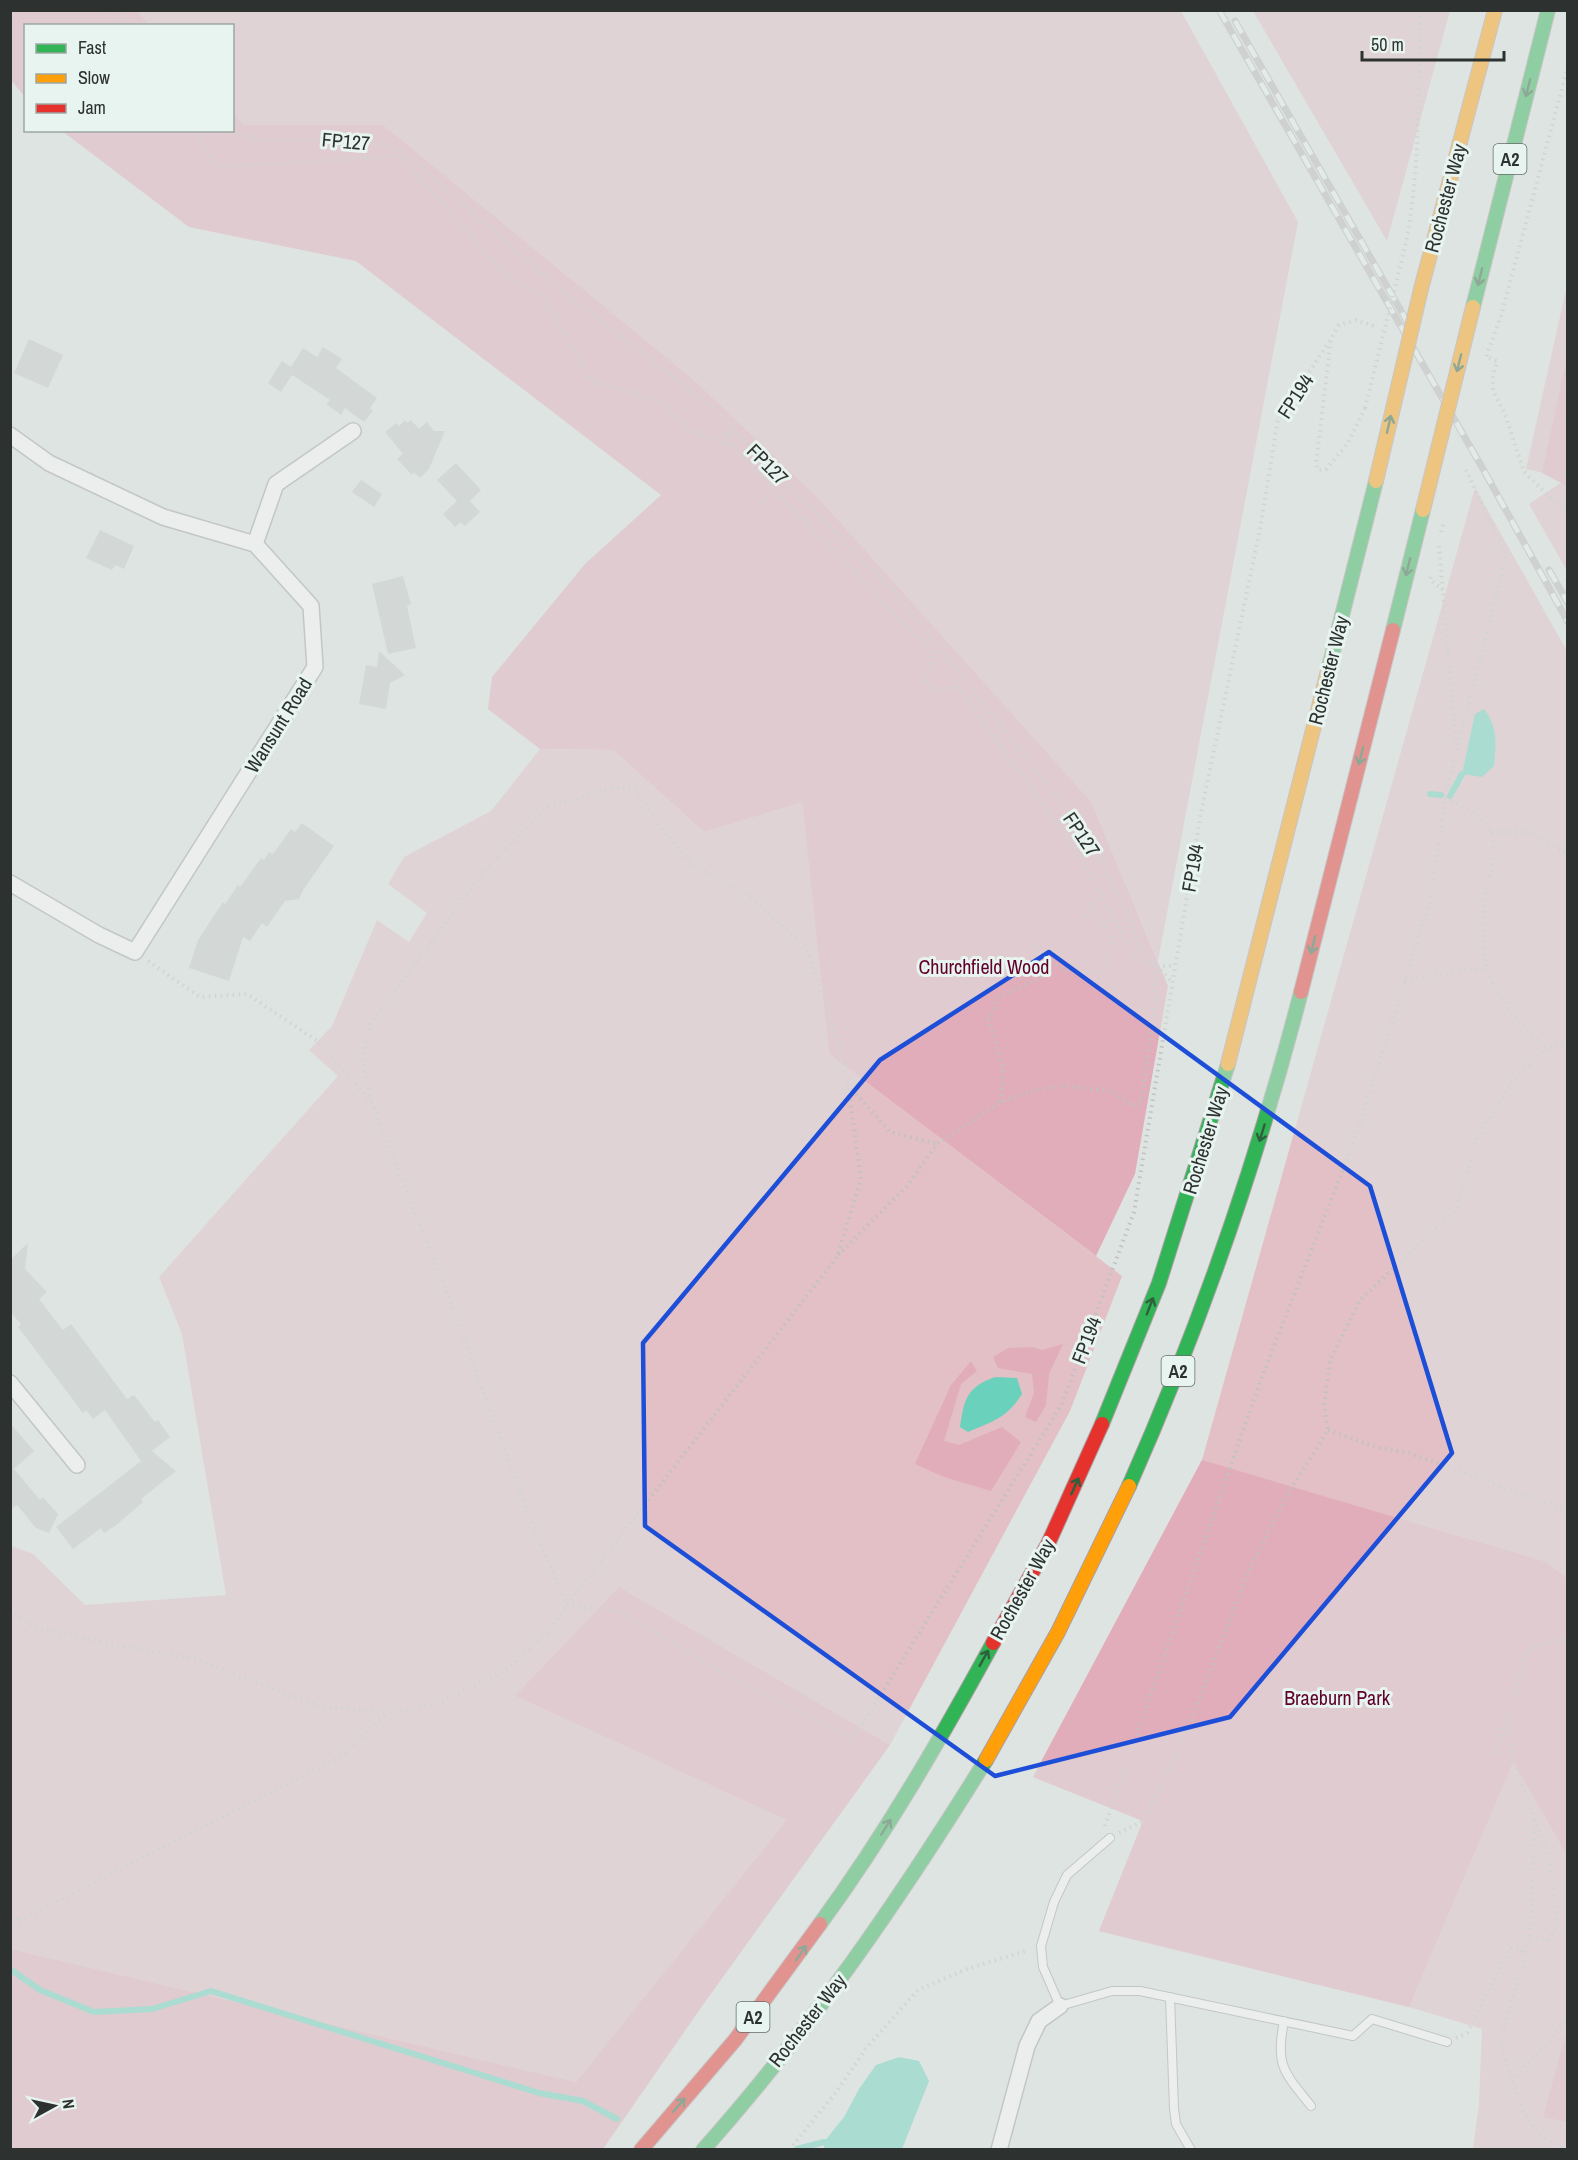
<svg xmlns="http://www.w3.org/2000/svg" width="1578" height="2160" viewBox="0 0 1578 2160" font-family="'Archivo Narrow',sans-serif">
<rect width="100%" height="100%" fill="#dee4e2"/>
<path fill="#e3bfc6" d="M 137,11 L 1181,11 L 1298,222 L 1158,961 L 1092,803 L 383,125 L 245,125 L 233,113 L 232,26 L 151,25 Z
M 1253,11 L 1450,11 L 1387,241 Z
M 1567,285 L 1567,478 L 1526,469 Z
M 1565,480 L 1567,483 L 1567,571 L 1529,504 Z
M 1475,488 L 1567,651 L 1567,2149 L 1473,2149 L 1479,2104 L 1482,2029 L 1409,2007 L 1099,1931 L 1143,1821 L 1033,1777 L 1202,1460 Z
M 540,749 L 613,750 L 704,832 L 802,801 L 829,1054 L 1122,1276 L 1070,1411 L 890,1745 L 736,1663 L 515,1696 L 788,1820 L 576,2082 L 11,1949 L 11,1546 L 33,1554 L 85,1605 L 226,1595 L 182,1334 L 159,1277 L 338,1076 L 309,1050 L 332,1026 L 377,920 L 409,942 L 427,913 L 388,884 L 404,857 L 491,811 Z"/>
<path fill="#e2adba" d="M 10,11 L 137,11 L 151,25 L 26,26 L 25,97 L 11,80 Z
M 233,113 L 245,125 L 383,125 L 696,382 L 819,499 L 1092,803 L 1168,986 L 1135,1174 L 1096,1256 L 829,1054 L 802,802 L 704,832 L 613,750 L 540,749 L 488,709 L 492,677 L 585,564 L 661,495 L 356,261 L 189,227 L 62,131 L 232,130 Z
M 1567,356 L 1567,486 L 1542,473 Z
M 1063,1344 L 1049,1374 L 1046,1405 L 1036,1422 L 1025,1417 L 1034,1393 L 1032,1374 L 998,1368 L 993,1357 L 1008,1348 L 1032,1347 L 1042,1350 Z
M 971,1361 L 977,1371 L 961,1384 L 944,1441 L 959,1445 L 1002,1427 L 1021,1442 L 991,1491 L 944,1477 L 915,1464 L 951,1385 Z
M 1202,1460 L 1546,1562 L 1567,1578 L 1567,1855 L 1513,1762 L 1409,2007 L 1099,1931 L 1143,1821 L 1033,1777 Z
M 619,1587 L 890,1745 L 705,2002 L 603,2149 L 11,2149 L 11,1949 L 576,2082 L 787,1820 L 515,1696 Z
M 1567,2030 L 1567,2122 L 1543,2117 Z"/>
<path fill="#6ad2bc" d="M 1484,709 C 1498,727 1496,744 1494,766 L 1482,777 L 1462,774 L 1475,714 Z
M 995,1377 L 1017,1378 L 1022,1394 C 1007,1418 993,1421 968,1432 L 960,1427 C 964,1399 967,1387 995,1377 Z
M 899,2057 L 919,2061 L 929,2081 L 902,2149 L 824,2149 L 824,2142 L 844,2117 L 859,2089 L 876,2065 Z"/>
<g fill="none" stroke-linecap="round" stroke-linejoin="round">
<path stroke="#6ad2bc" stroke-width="6" d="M 1430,794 L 1441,795
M 1450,796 L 1462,774
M 10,1969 L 40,1990 L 94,2012 L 152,2009 L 211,1991 L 539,2093 L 583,2101 L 617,2119
M 797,2149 L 824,2142"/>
</g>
<path fill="#c6cbca" d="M 29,339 L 63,355 L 48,388 L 14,373 Z
M 323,347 L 342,359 L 336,368 L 377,398 L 370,408 L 373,411 L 364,422 L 345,408 L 341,415 L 326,404 L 330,400 L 292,375 L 281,392 L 268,383 L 282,361 L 291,367 L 303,348 L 317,357 Z
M 405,420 L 407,423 L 411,420 L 419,429 L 427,422 L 434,431 L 445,431 L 429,469 L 420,478 L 414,472 L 412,475 L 397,459 L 403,454 L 385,432 L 396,423 L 399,426 Z
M 456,463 L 481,490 L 470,501 L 480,512 L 465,526 L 461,522 L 455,527 L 443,514 L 457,501 L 437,480 Z
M 361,480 L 382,494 L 374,507 L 352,492 Z
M 100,530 L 134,546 L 124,569 L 115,565 L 112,570 L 86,558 Z
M 403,576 L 411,604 L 407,606 L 416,648 L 388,654 L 372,584 Z
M 379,651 L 405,675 L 390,683 L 386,709 L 359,704 L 366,665 L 377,667 Z
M 302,823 L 334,846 L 303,890 L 299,899 L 285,901 L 267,927 L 262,923 L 250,941 L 243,937 L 229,981 L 189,968 L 198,940 L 223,902 L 225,904 L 238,885 L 240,887 L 261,858 L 264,860 L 269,852 L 273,854 L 291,829 L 295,832 Z
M 28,1243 L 25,1269 L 47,1292 L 39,1299 L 63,1330 L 71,1324 L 127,1399 L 134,1395 L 155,1422 L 158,1420 L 170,1437 L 152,1451 L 176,1471 L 141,1499 L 143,1502 L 115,1526 L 104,1533 L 101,1528 L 73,1549 L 56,1527 L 141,1461 L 105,1410 L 93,1419 L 86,1410 L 83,1413 L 18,1327 L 21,1324 L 10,1312 L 10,1260 Z
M 10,1423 L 34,1451 L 14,1469 L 40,1500 L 43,1497 L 58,1514 L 49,1533 L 36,1528 L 17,1505 L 10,1510 Z"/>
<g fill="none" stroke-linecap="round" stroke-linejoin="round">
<defs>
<path id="lane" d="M 1110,1838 L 1067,1875 L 1054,1902 L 1041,1946 L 1043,1967 L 1060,2006 L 1112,1991 L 1140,1991 L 1353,2036 L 1372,2019 L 1447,2042
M 1170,1997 L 1174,2109 L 1176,2124 L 1191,2150
M 1284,2021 C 1275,2066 1284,2072 1311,2106"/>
<path id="street" d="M 10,435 L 49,463 L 163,517 L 255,544 L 311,606 L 315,667 L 135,952 L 99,935 L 10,883
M 255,544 L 276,484 L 353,431
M 10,1383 L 77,1465
M 999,2150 L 1027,2046 L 1039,2021 L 1060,2006"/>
<path id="fast" d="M 1473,307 L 1548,10
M 1393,630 L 1423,510
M 1329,667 L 1376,481
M 1102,1424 L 1159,1283 L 1228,1064
M 1129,1486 C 1200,1326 1257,1162 1301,992
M 820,1924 C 885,1835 940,1740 993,1643
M 703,2150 C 810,2030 901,1897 986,1760"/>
<path id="slow" d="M 1421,289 L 1495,10
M 1228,1064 L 1329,667
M 986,1760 L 1058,1632 L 1129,1486"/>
<path id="jam" d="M 1301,992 L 1393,630
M 993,1643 L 1048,1544 L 1102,1424
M 641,2150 L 735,2040 L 820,1924"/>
</defs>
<use href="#lane" stroke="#a0a5a3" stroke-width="10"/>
<use href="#street" stroke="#a0a5a3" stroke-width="18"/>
<use href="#fast" stroke="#aa9fa2" stroke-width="16"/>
<use href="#slow" stroke="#aa9fa2" stroke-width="16"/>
<use href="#jam" stroke="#aa9fa2" stroke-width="16"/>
<path stroke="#c0c2c2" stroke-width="4" stroke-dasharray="1.5 4.5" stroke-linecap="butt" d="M 107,10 L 122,26
M 119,10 L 133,26
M 1568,66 L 1501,316 L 1486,357 L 1497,361 L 1493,377 L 1493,391 L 1505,414 L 1524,472 L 1557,504 L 1568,509
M 195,130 L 217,167 L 400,156 L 509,280 L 540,292 L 592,381 L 658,400 L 689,430 L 732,446 L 933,653 L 926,681 L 936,690 L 958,687 L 1074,847 L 1135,957 L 1155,966 L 1175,966
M 225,130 L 264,141 L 359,138 L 402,151 L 560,289 L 709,405 L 901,599 L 1087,836 L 1124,905 L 1140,949 L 1172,982
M 1404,251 C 1421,173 1418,90 1420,10
M 1365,408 L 1348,443 L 1326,469 L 1318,470 L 1316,464 L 1331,339 L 1339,325 L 1356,320 L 1374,326
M 732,445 L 725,434 L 737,434
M 755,513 L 771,488
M 1439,546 L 1456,745
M 1431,577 L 1430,579 L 1443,590
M 1445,799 C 1463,805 1484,815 1491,834 C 1499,855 1487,881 1485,902 C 1482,923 1482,947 1487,967 C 1494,998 1524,1027 1546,1048 L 1568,1043
M 1491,832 L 1529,832 L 1568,854
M 1086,916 L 1089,905
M 1034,944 C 1061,972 1064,974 1104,971 L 1112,933 L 1090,904 L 1100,895
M 148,961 L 200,997 L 247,994 L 319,1042 L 372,1103 L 455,1314 L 531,1521 L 567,1605 L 621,1612 L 724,1674 L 853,1739 L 1062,1404 L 1134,1212 L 1201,813 L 1260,529 L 1278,419 L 1331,339
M 1405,981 L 1459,971 L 1487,969
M 848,1085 L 890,1132 L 937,1144
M 1001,1102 L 1003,1067 L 989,1019 L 998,997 L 1040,978 L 1052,963
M 838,1255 L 908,1185 L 937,1144 L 1001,1102 L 1034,1090 L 1065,1086 L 1112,1091 L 1133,1106 L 1141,1103 L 1156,998 L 1155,967
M 1328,1430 L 1376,1447 L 1409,1453 L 1559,1508 L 1568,1513
M 10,1611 L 35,1627 L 110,1644 L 196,1659 L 318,1706 L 388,1713 L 436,1704 L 506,1670 L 550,1631 L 567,1605 L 837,1257 L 861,1179 L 848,1084 L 834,1028 L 806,946 L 746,894 L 693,865 L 663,830 L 635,789 L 614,787 L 548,807 L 486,869 L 370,1024 L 363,1060 L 371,1101
M 1508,1715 L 1513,1761 L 1550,1861 L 1557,1927 L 1547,1941 L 1530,1936 L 1525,1953
M 1495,1753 L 1518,1687 L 1523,1660 L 1531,1647 L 1554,1643 L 1568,1635
M 1105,1826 L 1260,1382 L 1356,1136 L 1431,898 L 1446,793 L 1506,555 L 1466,470
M 1119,1833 L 1143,1821 L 1186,1734 L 1248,1572 L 1287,1495 L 1328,1430 L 1324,1405 L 1330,1361 L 1360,1300 L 1455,1210 L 1465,1184 L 1475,1142 L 1514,1079 L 1546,1048
M 10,1908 L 17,1922 L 342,1756 L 387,1714
M 1530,1936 L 1535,1821
M 1456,2038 L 1467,2033 L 1510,1948 L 1518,1947 L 1525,1954 L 1524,1963 L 1504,2022 L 1503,2052 L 1522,2108 L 1538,2134 L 1565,2150
M 1512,2081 L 1568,2019
M 789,2150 L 834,2095 L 867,2047 L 918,1990 L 967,1969 L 1029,1950"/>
<use href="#lane" stroke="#fafbfb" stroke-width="8"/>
<use href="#street" stroke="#fafbfb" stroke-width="15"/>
<use href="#fast" stroke="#30b455" stroke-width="14"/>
<use href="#slow" stroke="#ff9f0a" stroke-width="14"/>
<use href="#jam" stroke="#e5322d" stroke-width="14"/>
<defs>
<path id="rail" d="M 1219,10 L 1483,469 L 1568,622
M 1235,21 L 1412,330
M 1549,570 L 1568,603"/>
</defs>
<use href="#rail" stroke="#babbbb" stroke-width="7"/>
<use href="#rail" stroke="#e8f4f0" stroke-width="4.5" stroke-dasharray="14" stroke-linecap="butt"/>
<defs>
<path id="slow-bridge" d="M 1376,481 L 1421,289
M 1423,510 L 1473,307"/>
</defs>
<use href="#slow-bridge" stroke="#aa9fa2" stroke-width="16" stroke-linecap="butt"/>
<path stroke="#c0c2c2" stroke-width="4" stroke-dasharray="1.5 4.5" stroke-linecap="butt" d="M 1365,408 L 1404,251
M 1441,532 L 1444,521"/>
<use href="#slow-bridge" stroke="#ff9f0a" stroke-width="14"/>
</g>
<defs><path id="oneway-shaft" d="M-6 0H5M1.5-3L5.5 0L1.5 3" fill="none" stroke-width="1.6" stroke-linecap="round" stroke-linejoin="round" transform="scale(1.5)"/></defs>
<g stroke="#2e603d">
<use href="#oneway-shaft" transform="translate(1528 88) rotate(104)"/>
<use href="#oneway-shaft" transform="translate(1480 277) rotate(104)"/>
<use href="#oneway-shaft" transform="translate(1459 363) rotate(104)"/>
<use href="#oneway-shaft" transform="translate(1389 424) rotate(-77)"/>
<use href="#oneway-shaft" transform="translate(1408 567) rotate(104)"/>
<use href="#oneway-shaft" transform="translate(1361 756) rotate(104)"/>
<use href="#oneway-shaft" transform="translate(1313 945) rotate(104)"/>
<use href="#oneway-shaft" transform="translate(1262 1133) rotate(107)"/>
<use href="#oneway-shaft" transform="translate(1150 1306) rotate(-69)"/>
<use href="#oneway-shaft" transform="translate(1075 1486) rotate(-66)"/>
<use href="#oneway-shaft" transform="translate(984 1658) rotate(-61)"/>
<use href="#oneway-shaft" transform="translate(886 1827) rotate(-58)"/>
<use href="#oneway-shaft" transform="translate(801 1953) rotate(-55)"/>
<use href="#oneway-shaft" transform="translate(679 2105) rotate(-49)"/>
</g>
<path d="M0 0H1578V2160H0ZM 1049,952 L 1370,1186 L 1452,1453 L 1230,1717 L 995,1776 L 645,1526 L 643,1343 L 880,1060 Z" fill="#dee4e2" fill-opacity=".55" fill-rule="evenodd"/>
<path fill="none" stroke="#1d4ed8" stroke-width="4.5" stroke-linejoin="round" d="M 1049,952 L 1370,1186 L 1452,1453 L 1230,1717 L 995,1776 L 645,1526 L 643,1343 L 880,1060 Z"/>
<g text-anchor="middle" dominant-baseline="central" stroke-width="6" stroke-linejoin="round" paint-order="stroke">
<g fill="#e8f4f0" stroke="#656c6a" stroke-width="1.5">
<rect x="1493.5" y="144" width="33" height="30" rx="4.5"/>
<rect x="1161.5" y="1356" width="33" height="30" rx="4.5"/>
<rect x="736.5" y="2002" width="33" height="30" rx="4.5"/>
</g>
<g font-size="18" font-weight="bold" fill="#2d3230">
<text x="1510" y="159">A2</text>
<text x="1178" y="1371">A2</text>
<text x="753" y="2017">A2</text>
</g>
<g font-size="20" fill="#2d3230" stroke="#e8f4f0">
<text transform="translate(346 141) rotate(5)">FP127</text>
<text transform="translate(1445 198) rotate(-75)">Rochester Way</text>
<text transform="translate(1295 396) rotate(-57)">FP194</text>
<text transform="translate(768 464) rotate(45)">FP127</text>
<text transform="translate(1328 670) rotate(-76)">Rochester Way</text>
<text transform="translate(278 725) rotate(-58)">Wansunt Road</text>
<text transform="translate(1082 834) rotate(56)">FP127</text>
<text transform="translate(1192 868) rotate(-80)">FP194</text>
<text transform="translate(1205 1140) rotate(-73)">Rochester Way</text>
<text transform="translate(1086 1340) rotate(-69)">FP194</text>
<text transform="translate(1022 1589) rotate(-61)">Rochester Way</text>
<text transform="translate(807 2020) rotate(-52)">Rochester Way</text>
</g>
<g font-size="20" fill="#60012a" stroke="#e8f4f0">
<text x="984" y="966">Churchfield Wood</text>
<text x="1337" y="1697">Braeburn Park</text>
</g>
</g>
<rect width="1578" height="2160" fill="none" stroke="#2d3230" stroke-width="24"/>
<rect x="24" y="24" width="210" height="108" fill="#e8f4f0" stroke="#9da6a3" stroke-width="1.5"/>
<rect x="36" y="44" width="30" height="9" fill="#30b455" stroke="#9da6a3" stroke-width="1.5"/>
<text x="78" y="54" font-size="18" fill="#2d3230">Fast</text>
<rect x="36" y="74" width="30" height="9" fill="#ff9f0a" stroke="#9da6a3" stroke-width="1.5"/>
<text x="78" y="84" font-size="18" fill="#2d3230">Slow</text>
<rect x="36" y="104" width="30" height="9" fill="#e5322d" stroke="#9da6a3" stroke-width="1.5"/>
<text x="78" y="114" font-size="18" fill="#2d3230">Jam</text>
<g transform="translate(54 2106) rotate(82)" stroke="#e8f4f0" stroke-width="4.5" paint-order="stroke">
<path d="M0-4.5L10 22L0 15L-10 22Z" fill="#2d3230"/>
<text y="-9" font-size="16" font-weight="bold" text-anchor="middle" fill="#2d3230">N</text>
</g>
<path d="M1362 51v9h142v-9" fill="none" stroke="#2d3230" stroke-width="3"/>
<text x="1371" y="51" font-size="18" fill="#2d3230" stroke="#e8f4f0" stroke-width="4.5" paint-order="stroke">50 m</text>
</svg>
